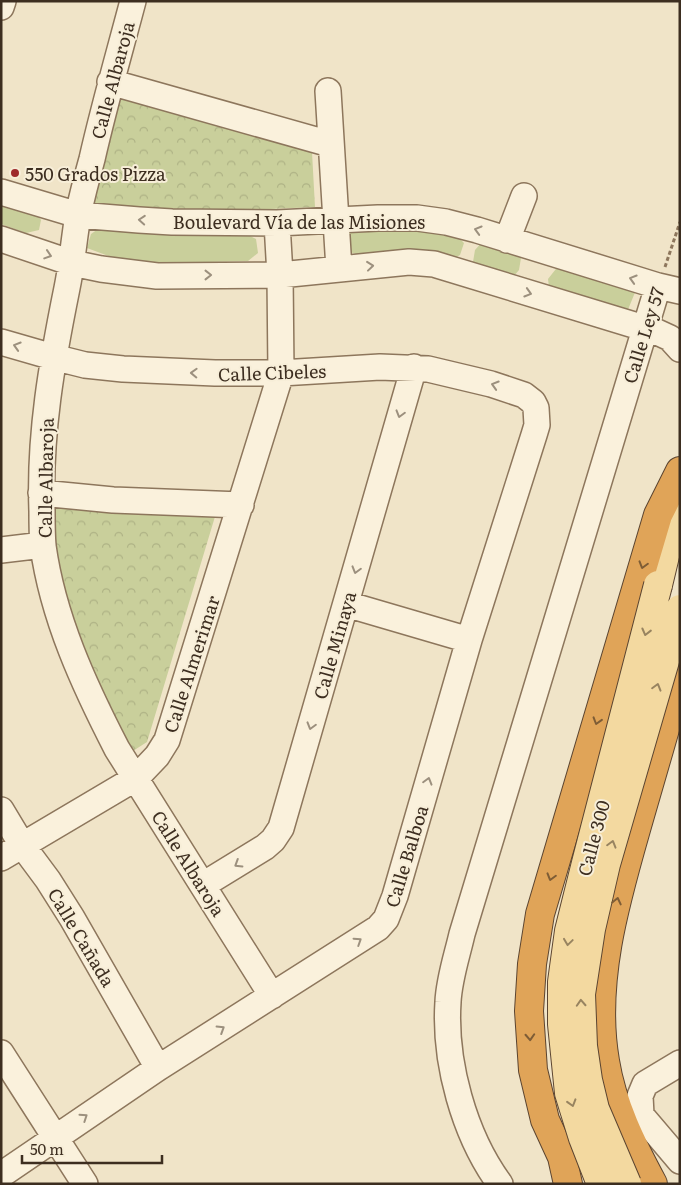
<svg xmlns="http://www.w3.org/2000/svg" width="681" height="1185" viewBox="0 0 681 1185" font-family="Literata,serif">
<defs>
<pattern id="forest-crowns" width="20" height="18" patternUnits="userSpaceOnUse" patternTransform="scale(1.25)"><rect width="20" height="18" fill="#c9cf9b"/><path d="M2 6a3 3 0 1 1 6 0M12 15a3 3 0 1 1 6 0" fill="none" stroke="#aeb285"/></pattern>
</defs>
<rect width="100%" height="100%" fill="#f0e4c8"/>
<path fill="#c9cf9b" d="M 1,197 L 31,205 L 41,220 L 39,230 L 26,233 L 1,224 Z
M 410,226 L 457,236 L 464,243 L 460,255 L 453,259 L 356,254 L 347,251 L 345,241 L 351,229 Z
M 101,227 L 235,232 L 248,235 L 256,239 L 258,253 L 248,261 L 169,263 L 122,261 L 87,248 L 91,234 Z
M 483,241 L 516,251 L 521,258 L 519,270 L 513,277 L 483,268 L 473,262 L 475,250 Z
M 559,265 L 636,290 L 627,312 L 549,287 L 548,279 Z"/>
<path fill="url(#forest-crowns)" d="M 113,94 L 312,152 L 315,207 L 208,212 L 120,209 L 84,203 Z
M 47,498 L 217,510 L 147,742 L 125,756 L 63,610 Z"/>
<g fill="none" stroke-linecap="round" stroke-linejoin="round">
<defs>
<path id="minor" d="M 133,1 C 119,54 104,106 92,159 C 87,177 82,196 78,215 C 74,239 72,264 67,288 C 52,362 39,435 42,511 C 42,522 42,534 43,546 C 53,618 84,685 117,749 L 272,996
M 1,7 L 3,1
M 110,82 L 330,144
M 328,91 L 339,269
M 1,192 L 78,215 L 139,220 L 172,222 L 277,223 L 378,218 L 417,218 L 446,222 L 477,230 L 658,286 L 680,291
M 1,239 L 72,263 L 101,269 L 157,276 L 280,275 L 409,262 L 434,264 L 657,332 L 670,338 L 680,349
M 507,240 L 524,196
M 1,342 L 53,357 L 85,365 L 123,369 L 215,373 L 281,373 L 380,367 L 428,369 L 491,384 L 524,395 L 533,402 L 536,408 L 537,425 L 534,435 L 469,640 L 395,896 L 386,919 L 378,928 L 158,1068 L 1,1175
M 41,493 L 113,500 L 241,505
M 1,550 L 43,545
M 346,604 L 469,640
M 1,810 L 22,845 L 48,880 L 72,918 L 158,1068
M 1,858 L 136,778 L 157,756 L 167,740 L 281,373 L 280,275 L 277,223
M 203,885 L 265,847 L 273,840 L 281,828 L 414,367
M 1,1053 L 85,1184
M 680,1063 L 645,1084 L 640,1096 L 641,1115 L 680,1161
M 500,1184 C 464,1135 444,1062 448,1002 C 449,979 457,956 462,934 L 658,286"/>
<path id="major" d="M 658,585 L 680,493"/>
<path id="highway" d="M 568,1184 L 562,1157 L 545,1120 L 533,1070 L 529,1011 L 532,964 L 540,914 L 658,515 L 680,471
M 653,1184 C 632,1145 612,1105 605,1061 C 591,980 617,896 639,819 C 653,772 666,724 680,677"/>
</defs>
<use href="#minor" stroke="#8d765c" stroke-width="28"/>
<use href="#major" stroke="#5b4430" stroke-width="30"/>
<use href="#highway" stroke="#5b4430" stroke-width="30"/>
<path stroke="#8d765c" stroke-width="3" stroke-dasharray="4 2.5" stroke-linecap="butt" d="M 665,267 L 680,222"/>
<use href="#minor" stroke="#faf1dc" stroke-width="25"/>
<use href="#major" stroke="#f3d9a0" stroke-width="28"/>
<use href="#highway" stroke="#e0a458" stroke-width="28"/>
<defs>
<path id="major-bridge" d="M 601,1184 L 583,1138 L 569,1093 L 562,1024 L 562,982 L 569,931 L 586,863 L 658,585
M 627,1184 L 595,1109 L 588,1080 L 583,1046 L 581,994 L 591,929 L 606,864 L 680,609"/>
</defs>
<use href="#major-bridge" stroke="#5b4430" stroke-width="30" stroke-linecap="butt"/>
<use href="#major-bridge" stroke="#f3d9a0" stroke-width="28"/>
</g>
<defs><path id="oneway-chevron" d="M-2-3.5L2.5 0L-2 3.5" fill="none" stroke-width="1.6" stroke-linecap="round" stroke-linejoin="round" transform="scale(1.25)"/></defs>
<g stroke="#9c907e">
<use href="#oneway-chevron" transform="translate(142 220) rotate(-176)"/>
<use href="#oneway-chevron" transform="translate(478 230) rotate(-164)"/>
<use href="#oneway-chevron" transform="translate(48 255) rotate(18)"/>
<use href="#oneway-chevron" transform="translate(370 266) rotate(-6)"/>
<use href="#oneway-chevron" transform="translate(208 275)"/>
<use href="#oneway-chevron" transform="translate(633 279) rotate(-163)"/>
<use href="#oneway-chevron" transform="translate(528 293) rotate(17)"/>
<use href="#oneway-chevron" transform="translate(17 346) rotate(-163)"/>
<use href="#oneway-chevron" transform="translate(194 373) rotate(-178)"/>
<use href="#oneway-chevron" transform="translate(495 385) rotate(-163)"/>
<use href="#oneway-chevron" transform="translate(400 414) rotate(106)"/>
<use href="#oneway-chevron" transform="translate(356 570) rotate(106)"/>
<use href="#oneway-chevron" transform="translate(311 726) rotate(106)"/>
<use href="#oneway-chevron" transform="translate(428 781) rotate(-74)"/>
<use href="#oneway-chevron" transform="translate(238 864) rotate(148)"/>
<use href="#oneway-chevron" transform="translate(358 941) rotate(-33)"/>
<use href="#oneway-chevron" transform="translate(221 1029) rotate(-32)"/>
<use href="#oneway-chevron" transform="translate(84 1117) rotate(-34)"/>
</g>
<g stroke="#7e5d36">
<use href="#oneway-chevron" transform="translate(643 565) rotate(106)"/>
<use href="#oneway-chevron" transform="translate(597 721) rotate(107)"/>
<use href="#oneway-chevron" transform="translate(551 877) rotate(106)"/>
<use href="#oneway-chevron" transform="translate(617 901) rotate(-77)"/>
<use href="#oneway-chevron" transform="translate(530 1037) rotate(87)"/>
</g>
<g stroke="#988460">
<use href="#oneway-chevron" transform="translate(646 632) rotate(104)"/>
<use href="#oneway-chevron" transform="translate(657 687) rotate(-74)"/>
<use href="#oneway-chevron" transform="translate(612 844) rotate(-74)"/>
<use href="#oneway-chevron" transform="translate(568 942) rotate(98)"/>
<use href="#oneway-chevron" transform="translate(581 1003) rotate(-93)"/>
<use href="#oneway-chevron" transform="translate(572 1103) rotate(73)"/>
</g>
<circle fill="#9e2a2b" stroke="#f7eed8" stroke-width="2" cx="15" cy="173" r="5"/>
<g text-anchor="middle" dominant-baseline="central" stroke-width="4" stroke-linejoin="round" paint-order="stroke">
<g font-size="18" fill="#3d2e20" stroke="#f7eed8">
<text transform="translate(112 80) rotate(-75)">Calle Albaroja</text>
<text x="299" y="221">Boulevard Vía de las Misiones</text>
<text transform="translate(643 335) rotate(-73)">Calle Ley 57</text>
<text transform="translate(272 372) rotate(-2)">Calle Cibeles</text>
<text transform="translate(45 478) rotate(-89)">Calle Albaroja</text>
<text transform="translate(334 645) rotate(-74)">Calle Minaya</text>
<text transform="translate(191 664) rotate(-72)">Calle Almerimar</text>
<text transform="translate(593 838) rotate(-75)">Calle 300</text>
<text transform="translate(406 856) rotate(-73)">Calle Balboa</text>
<text transform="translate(189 863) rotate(58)">Calle Albaroja</text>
<text transform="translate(82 937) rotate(59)">Calle Cañada</text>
</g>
<g font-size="18" fill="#3d2e20" stroke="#f7eed8" text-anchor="start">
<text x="25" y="173">550 Grados Pizza</text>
</g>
</g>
<rect width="681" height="1185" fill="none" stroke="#3d2e20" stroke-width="5"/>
<path d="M22 1155v8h140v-8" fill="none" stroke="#3d2e20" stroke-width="2.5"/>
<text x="30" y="1155" font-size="15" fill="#3d2e20" stroke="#f7eed8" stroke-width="4" paint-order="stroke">50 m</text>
</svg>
